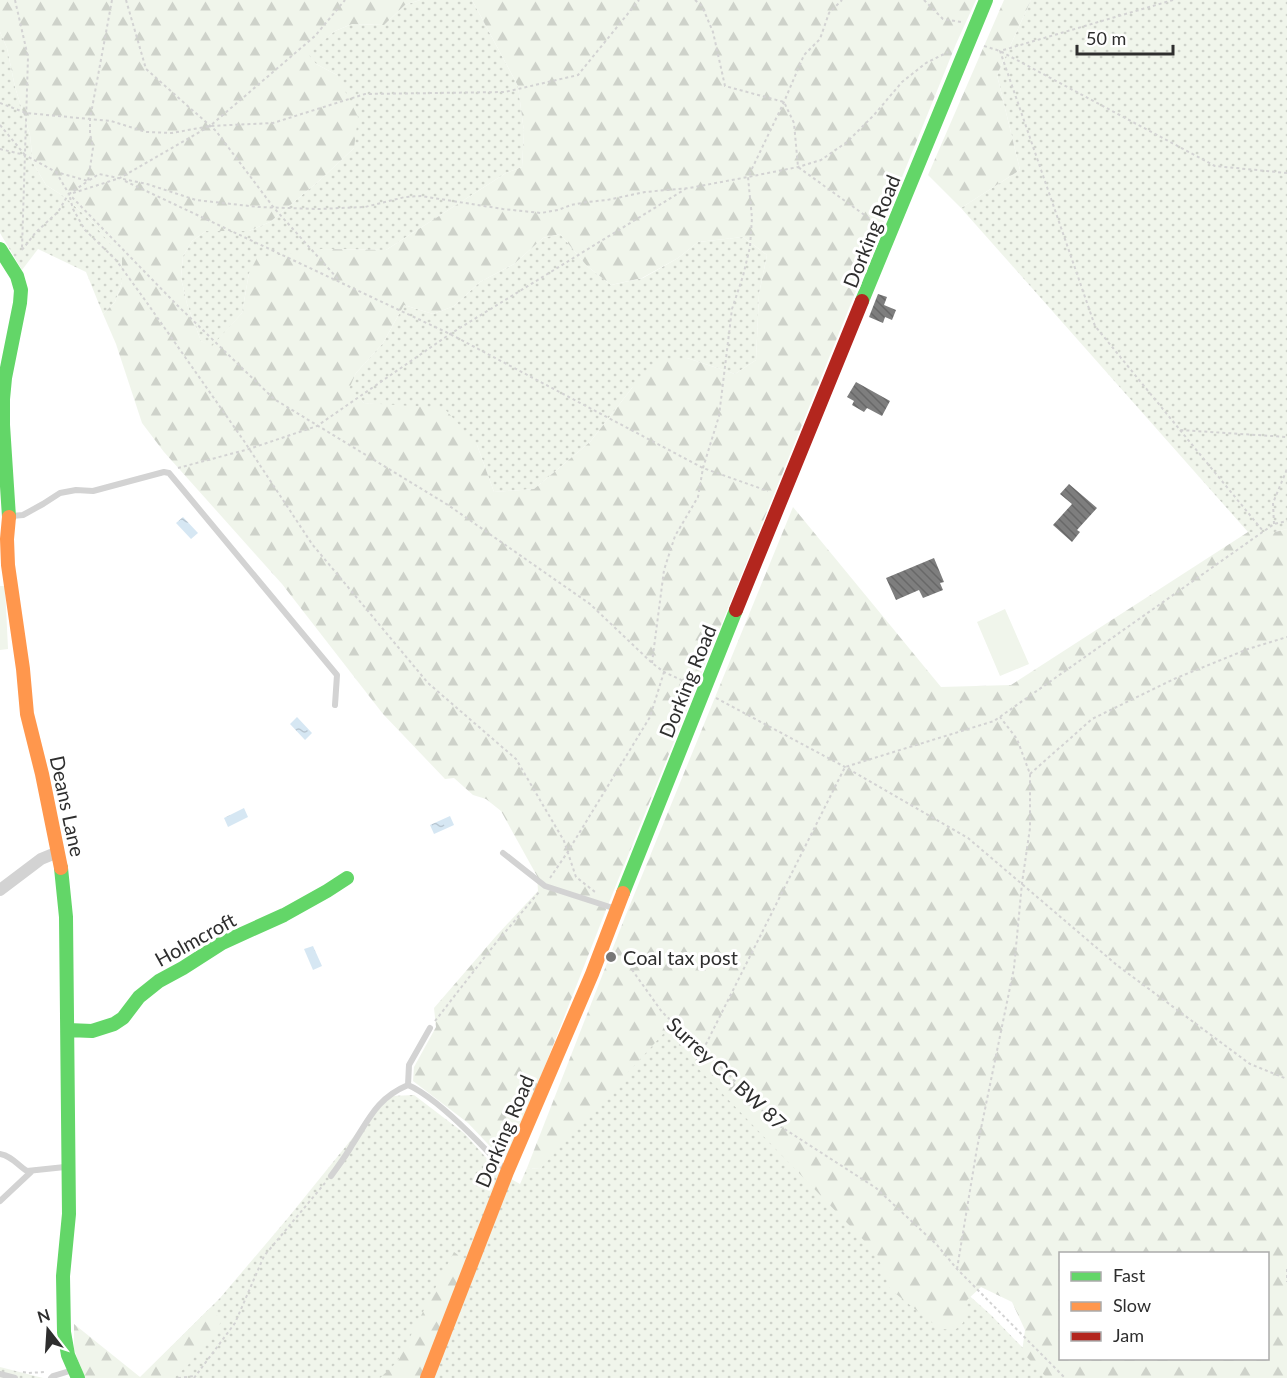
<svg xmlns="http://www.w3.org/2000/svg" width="1287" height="1378" viewBox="0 0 1287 1378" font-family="Lato,sans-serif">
<defs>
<pattern id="grass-dots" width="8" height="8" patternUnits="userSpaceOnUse" patternTransform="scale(1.5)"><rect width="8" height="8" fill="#f0f5eb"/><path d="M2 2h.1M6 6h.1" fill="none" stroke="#ced2ca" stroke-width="1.8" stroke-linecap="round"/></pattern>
<pattern id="forest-firs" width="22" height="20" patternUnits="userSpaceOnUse" patternTransform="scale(1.5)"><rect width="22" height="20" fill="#f0f5eb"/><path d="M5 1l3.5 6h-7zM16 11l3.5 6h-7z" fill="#ced2ca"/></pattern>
<pattern id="water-ripples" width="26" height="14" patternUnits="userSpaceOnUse" patternTransform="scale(1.5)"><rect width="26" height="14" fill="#d6e7f3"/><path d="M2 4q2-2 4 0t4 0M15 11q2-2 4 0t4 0" fill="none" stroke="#b8c6d1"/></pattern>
<pattern id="building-back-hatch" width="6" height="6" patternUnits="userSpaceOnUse" patternTransform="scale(1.5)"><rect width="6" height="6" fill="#7e7e7e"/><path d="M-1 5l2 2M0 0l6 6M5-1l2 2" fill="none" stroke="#686868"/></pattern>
</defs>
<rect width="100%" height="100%" fill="#fff"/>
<path fill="url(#grass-dots)" d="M 420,0 L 472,0 L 518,86 L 524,132 L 522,167 L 506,173 L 386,250 L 322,249 L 249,273 L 242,313 L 212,347 L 201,341 L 187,304 L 181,278 L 183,256 L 192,241 L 206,231 L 249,231 L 270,222 L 320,180 L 354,148 L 337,75 L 316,64 L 307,54 L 335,31 L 352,24 L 384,25 L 405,5 Z
M 1031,0 L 1287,0 L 1287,529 L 1275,532 L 1248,532 L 961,208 L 1020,170 L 997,75 Z
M 0,32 L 7,48 L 15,87 L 30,135 L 33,163 L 46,185 L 65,197 L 92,222 L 123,258 L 122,282 L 115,302 L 103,314 L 86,272 L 38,249 L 22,270 L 0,233 Z
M 560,234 L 587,266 L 611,285 L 643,278 L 678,258 L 698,242 L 743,237 L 767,255 L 759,294 L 756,360 L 735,374 L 687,358 L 632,388 L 590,442 L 534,489 L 494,492 L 477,445 L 394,406 L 364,403 L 348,389 L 356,373 L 383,343 L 404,305 L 433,314 L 454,306 L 480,282 L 514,264 L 543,238 Z
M 660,1020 L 991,1315 L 1052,1378 L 102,1378 L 122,1376 L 141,1377 L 220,1298 L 287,1219 L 363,1125 L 392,1096 L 414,1095 L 464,1133 L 499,1172 L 520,1184 L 527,1168 L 540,1169 Z
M 0,1367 L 43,1378 L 0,1378 Z"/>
<path fill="url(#forest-firs)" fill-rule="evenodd" d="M 0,0 L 420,0 L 405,5 L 384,25 L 352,24 L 335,31 L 308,54 L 316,64 L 337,75 L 358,117 L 354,148 L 320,180 L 270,222 L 249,231 L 206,231 L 192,241 L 183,256 L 181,278 L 187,304 L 201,341 L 212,346 L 242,313 L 249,273 L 257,258 L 322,249 L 386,250 L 506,173 L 522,167 L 524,132 L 518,86 L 472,0 L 976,0 L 956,44 L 879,234 L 606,910 L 509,1158 L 502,1159 L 468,1123 L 413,1081 L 414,1067 L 436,1027 L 434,1008 L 497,935 L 538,891 L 537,876 L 501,811 L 486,799 L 473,795 L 454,778 L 445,779 L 383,714 L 282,584 L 164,452 L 142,423 L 116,344 L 103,314 L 115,302 L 122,282 L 122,258 L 92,222 L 65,197 L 46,185 L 33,163 L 30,135 L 15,87 L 7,48 L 0,32 ZM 560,234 L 587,266 L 611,285 L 642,278 L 678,258 L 698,242 L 743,237 L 767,255 L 759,294 L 756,360 L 735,374 L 687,358 L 662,361 L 632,388 L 590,442 L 534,489 L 494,492 L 477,445 L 444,408 L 364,403 L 349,389 L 356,373 L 383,343 L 404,305 L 433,314 L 454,306 L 480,282 L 514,264 L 543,238 Z
M 1004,0 L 1031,0 L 997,75 L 1020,170 L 961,208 L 928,175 Z
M 793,507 L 941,687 L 1011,685 L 1248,532 L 1275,532 L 1287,529 L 1287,1378 L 1047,1378 L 1022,1352 L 1025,1330 L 1012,1302 L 981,1287 L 967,1300 L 963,1323 L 955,1330 L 942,1329 L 931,1322 L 890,1289 L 877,1254 L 664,1033 L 540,1169 L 527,1168 L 625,917 ZM 1060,1254 L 1268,1254 L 1268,1358 L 1060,1358 Z
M 454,1252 L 468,1262 L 422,1378 L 380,1378 L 397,1362 Z
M 210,1308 L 222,1321 L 189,1364 L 174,1378 L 85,1378 L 74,1349 L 74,1324 L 140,1377 Z"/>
<path fill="#f0f5eb" d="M 0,586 L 5,586 L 8,649 L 0,650 Z
M 1005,609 L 1029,664 L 1000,676 L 977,622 Z"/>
<path fill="url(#water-ripples)" d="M 183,517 L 198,533 L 191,539 L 176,523 Z
M 297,717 L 312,733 L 305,740 L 290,724 Z
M 244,808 L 248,817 L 228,827 L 224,818 Z
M 450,816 L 454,825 L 434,834 L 430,825 Z
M 313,946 L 322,966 L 313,970 L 304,949 Z"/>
<path fill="url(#building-back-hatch)" d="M 878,294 L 887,297 L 884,305 L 896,310 L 892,320 L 885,317 L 883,323 L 869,317 Z
M 856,382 L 890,401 L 882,416 L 867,408 L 864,412 L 852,405 L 854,401 L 847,397 Z
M 1069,484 L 1097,508 L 1077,530 L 1080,532 L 1072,542 L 1053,525 L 1072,504 L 1060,494 Z
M 934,558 L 944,582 L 940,583 L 943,590 L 923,598 L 919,590 L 896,600 L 886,578 Z"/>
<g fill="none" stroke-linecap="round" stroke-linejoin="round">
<path stroke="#d3d3d3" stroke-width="2" stroke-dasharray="3 3" stroke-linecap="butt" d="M 15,0 L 28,57 L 22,248
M 112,0 L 90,119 L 90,133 L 93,148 L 88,181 L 69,194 L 73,209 L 85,230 L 116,260 L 145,300 L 244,441 L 312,544 L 428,683 L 516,759 L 564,841 L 576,877 L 595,892
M 126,0 L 146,69 L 216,131 L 274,208 L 338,279
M 695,0 L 702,6 L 713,32 L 725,86 L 784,102 L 794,123 L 798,167 L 877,224
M 924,0 L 943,19 L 961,22
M 1173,0 L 1000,51 L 1095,326 L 1180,430 L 1287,437
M 984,46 L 1000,51 L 1215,166 L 1287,173
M 0,103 L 26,113 L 111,121 L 146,132 L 172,133 L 210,126 L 273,123 L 365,94 L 505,92 L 578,75 L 639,0
M 0,125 L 25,155
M 0,149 L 25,155 L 56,172 L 88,181 L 99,174 L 147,184 L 196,200 L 258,207 L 318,209 L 365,207 L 405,197 L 421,196 L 503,209 L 541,213 L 558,210 L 571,205 L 587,202 L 607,200 L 645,192 L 689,188 L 748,177 L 798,167 L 821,160 L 847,142 L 874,115 L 902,82 L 926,63 L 948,52
M 56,172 L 69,194 L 176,304 L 274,399 L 448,505 L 590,604 L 652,663 L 664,672 L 690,684
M 125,181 L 450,334 L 703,468 L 768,491
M 73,193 L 120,178 L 210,126 L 315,36 L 345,0
M 22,250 L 36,232 L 58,212 L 68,195
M 1180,430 L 1263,531
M 178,468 L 249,449 L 317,426 L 450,334 L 687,188
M 1274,524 L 1273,503 L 1287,469
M 652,663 L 664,570 L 675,536 L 698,497 L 703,468 L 719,416 L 732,309 L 743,276 L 750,247 L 752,218 L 748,177 L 784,102 L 804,55 L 820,39 L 829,13 L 842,0
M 716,698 L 845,767 L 968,838 L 1118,966 L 1250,1064 L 1287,1079
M 1030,774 L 1092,719 L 1174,679 L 1248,649 L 1287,637
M 550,878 L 567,853 L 650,717 L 664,672
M 618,950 L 662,1012 L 730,1076 L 772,1121 L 876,1188 L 937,1245 L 957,1269 L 1065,1378
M 435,1021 L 495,944 L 539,892
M 703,1050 L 845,767 L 994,721 L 1274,524 L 1287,521
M 957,1269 L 977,1148 L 1014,968 L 1022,883 L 1030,828 L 1030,774 L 1017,739 L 1000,717
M 1287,1269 L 1287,1282
M 23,1372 L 28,1373 L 44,1372
M 178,1378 L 195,1376
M 194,1378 L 235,1323 L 264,1256 L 325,1183"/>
<path stroke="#d3d3d3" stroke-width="6" d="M 12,516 L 23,515 L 43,504 L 60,493 L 76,490 L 93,491 L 164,472 L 169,473 L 337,675 L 335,705
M 503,853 L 545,886 L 613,908
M 408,1085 L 409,1065 L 430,1028
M 0,1154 C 12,1156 17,1165 27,1171 L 65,1167
M 331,1176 C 338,1166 346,1156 352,1145 C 369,1119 377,1098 408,1085 C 418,1089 427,1096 436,1103 C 461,1123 483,1146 505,1170
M 0,1201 L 32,1171
M 0,1374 L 15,1378
M 51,1378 L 53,1376 L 73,1370"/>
<path stroke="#d3d3d3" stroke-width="12" d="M 0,890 L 41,859 L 58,852"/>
<path stroke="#63d668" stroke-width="14" d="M 0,249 L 17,276 L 21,290 L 20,303 L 5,378 L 3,399 L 3,425 L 9,517
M 862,301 L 986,0
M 61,868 L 66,917 L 69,1214 L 63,1276 L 64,1332 L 68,1355 L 78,1378
M 623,893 L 736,610
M 68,1030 L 92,1031 L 114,1024 L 123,1018 L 139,997 L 159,981 L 183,968 L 222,943 L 284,915 L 327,891 L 347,878"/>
<path stroke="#ff974d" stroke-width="14" d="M 9,517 L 7,539 L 8,565 L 23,669 L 27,714 L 42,774 L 61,868
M 427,1378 L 507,1172 L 592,974 L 623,893"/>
<path stroke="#b3261e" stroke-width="14" d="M 736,610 L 862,301"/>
</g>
<circle fill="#777" stroke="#fff" stroke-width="2" cx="611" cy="957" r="6"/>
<g text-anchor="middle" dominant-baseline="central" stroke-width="6" stroke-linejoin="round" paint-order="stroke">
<g font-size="20" fill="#2e2e2e" stroke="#fff">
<text transform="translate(871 231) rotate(-68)">Dorking Road</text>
<text transform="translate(687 681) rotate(-68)">Dorking Road</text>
<text transform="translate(68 806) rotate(78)">Deans Lane</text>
<text transform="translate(195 939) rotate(-29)">Holmcroft</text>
<text transform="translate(727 1073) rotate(43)">Surrey CC BW 87</text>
<text transform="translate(504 1131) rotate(-67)">Dorking Road</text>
</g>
<g font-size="20" fill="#2e2e2e" stroke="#fff" text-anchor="start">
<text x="623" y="957">Coal tax post</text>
</g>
</g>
<rect x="1059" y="1252" width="210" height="108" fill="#ffffff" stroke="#ababab" stroke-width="1.5"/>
<rect x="1071" y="1272" width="30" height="9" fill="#63d668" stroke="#ababab" stroke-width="1.5"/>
<text x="1113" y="1282" font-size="18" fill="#2e2e2e">Fast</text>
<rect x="1071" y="1302" width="30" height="9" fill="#ff974d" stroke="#ababab" stroke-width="1.5"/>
<text x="1113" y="1312" font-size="18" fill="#2e2e2e">Slow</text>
<rect x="1071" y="1332" width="30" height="9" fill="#b3261e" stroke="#ababab" stroke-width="1.5"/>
<text x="1113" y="1342" font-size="18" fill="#2e2e2e">Jam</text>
<g transform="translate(48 1330) rotate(343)" stroke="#ffffff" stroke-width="4.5" paint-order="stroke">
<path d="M0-4.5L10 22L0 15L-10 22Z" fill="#2e2e2e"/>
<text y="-9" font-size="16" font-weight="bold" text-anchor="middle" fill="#2e2e2e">N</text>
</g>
<path d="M1077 45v9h96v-9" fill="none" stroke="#2e2e2e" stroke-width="3"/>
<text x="1086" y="45" font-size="18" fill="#2e2e2e" stroke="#ffffff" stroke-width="4.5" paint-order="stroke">50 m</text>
</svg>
